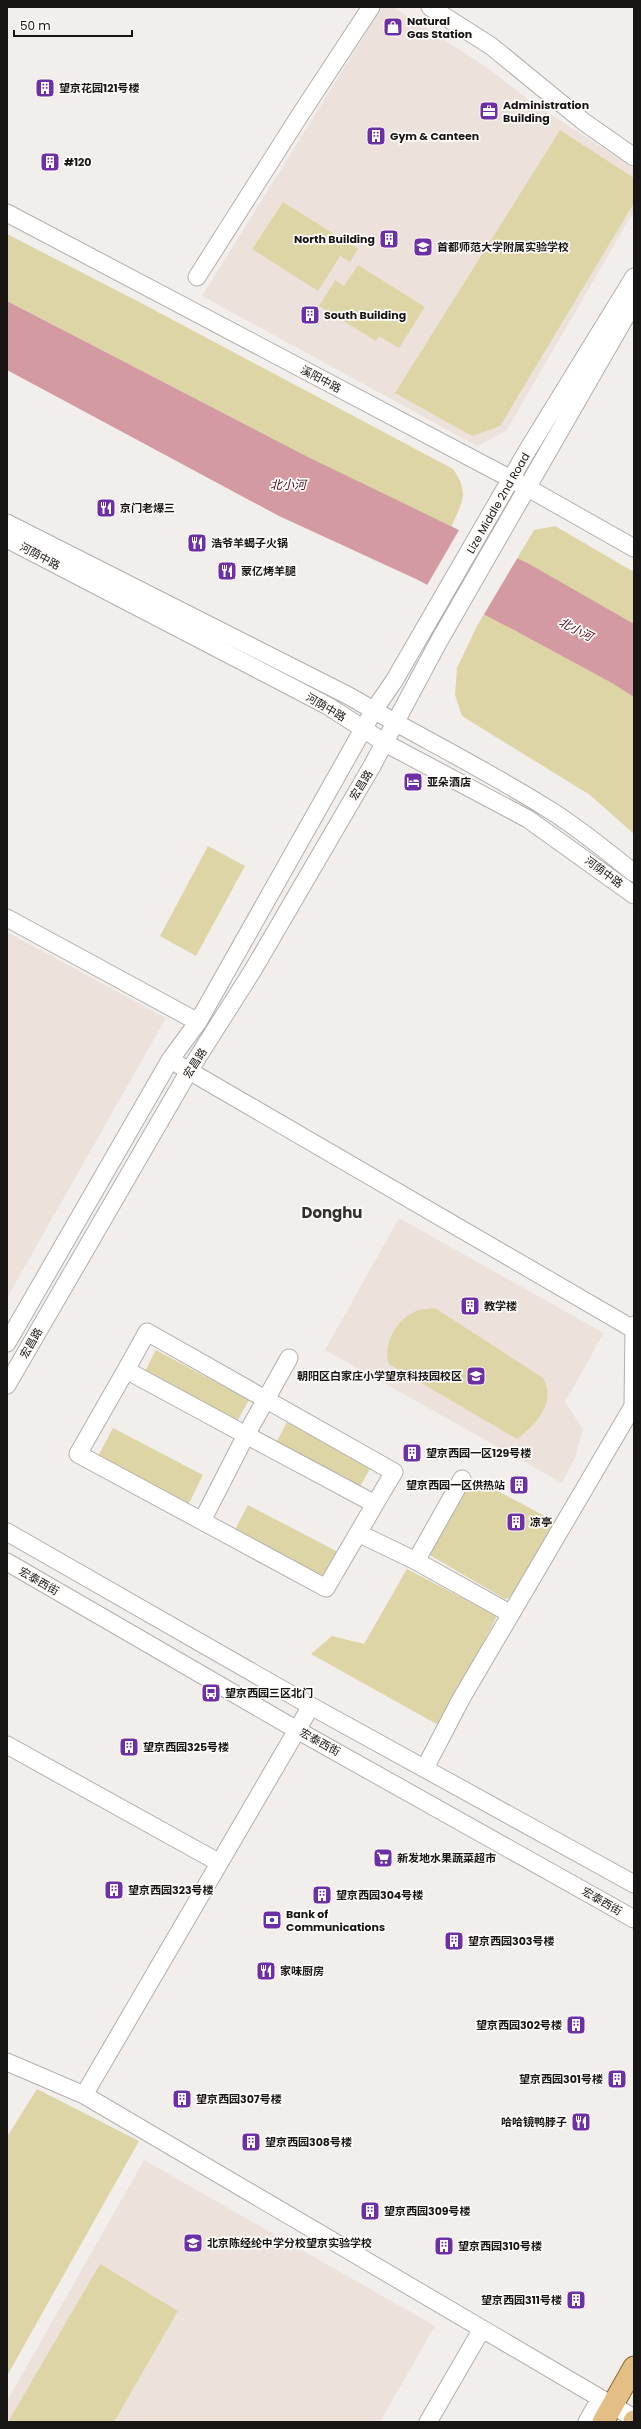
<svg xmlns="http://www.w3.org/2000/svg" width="641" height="2429" viewBox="0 0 641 2429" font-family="Poppins,'Noto Sans SC',sans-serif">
<rect width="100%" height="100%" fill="#f1eeeb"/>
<path fill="#ece2db" d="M 382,7 L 393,7 L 420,24 L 489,69 L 530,101 L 634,168 L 634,211 L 506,431 L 477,446 L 202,296 Z
M 7,932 L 166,1018 L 7,1298 Z
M 399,1218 L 604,1333 L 565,1402 L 583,1429 L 575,1458 L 562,1483 L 325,1350 Z
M 144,2160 L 435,2326 L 380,2422 L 7,2422 L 7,2401 Z"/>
<path fill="#ded5a7" d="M 560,130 L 634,178 L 634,203 L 500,426 L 472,436 L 395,393 Z
M 283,202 L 358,249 L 350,262 L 340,256 L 318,291 L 252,249 Z
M 7,234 L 143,304 L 453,469 C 471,495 461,502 451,528 L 306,456 L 7,301 Z
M 358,265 L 425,307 L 399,348 L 379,336 L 376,341 L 319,306 L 335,280 L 344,286 Z
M 555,526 L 634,572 L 634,834 L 590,795 L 462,716 L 455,695 L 457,668 L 477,626 L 534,530 Z
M 208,846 L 245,866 L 196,956 L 160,936 Z
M 435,1308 L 543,1378 C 557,1402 536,1425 517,1439 L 389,1364 C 382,1344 397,1319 416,1311 C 421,1309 429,1309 435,1308 Z
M 156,1350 L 249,1400 L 235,1425 L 143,1375 Z
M 287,1422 L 371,1467 L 358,1490 L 275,1445 Z
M 113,1428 L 203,1475 L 188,1505 L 97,1458 Z
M 473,1478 L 560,1524 L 516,1596 L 505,1599 L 428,1554 Z
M 248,1505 L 338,1552 L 323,1582 L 232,1535 Z
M 407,1569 L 497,1616 L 440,1726 L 311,1654 L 332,1636 L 364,1644 Z
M 37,2089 L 139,2141 L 7,2376 L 7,2137 Z
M 100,2264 L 178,2311 L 114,2422 L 8,2422 Z"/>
<path fill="#d39aa2" d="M 7,301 L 306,456 L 531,565 L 634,624 L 634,697 L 612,683 L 516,631 L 416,579 L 279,516 L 7,370 Z"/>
<path fill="#f1eeeb" d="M 459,530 L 518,557 L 483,616 L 426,587 Z"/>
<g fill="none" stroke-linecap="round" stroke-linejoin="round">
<defs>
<path id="minor" d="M 430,7 L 491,46 L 584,122 L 634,157
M 7,213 L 528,488 L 634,548
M 197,277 L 300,115 L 371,7
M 7,523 L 349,696 C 417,736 487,770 553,812 C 581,830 608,852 634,873
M 7,539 L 328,706 L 385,743 L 528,819 L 634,895
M 7,918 L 198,1022
M 179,1065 L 633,1329
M 7,1343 L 170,1060 L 198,1022 L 374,710 L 394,681 L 527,451 L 634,277
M 126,1370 L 147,1332 L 394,1472 L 375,1504
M 7,1385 L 189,1071 L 253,970 L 372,766 L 439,641 L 634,302
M 246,1435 L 375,1504 L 326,1588 L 202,1521 Z
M 202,1521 L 78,1454 L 126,1370 L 246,1435 L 289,1358
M 7,1532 L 311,1706 L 634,1884
M 358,1533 L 416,1561 L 511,1614
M 416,1561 L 462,1479
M 7,1562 L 297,1730 L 634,1919
M 7,1745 L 218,1862
M 425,1768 L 461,1699 L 633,1406 L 634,1325
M 7,2062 L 84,2095 L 634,2418
M 84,2095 L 311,1706
M 428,2422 L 482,2329
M 587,2422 L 600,2399"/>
<path id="major" d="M 603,2422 L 634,2367
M 634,2422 L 634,2421"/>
</defs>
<use href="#minor" stroke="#b2aeac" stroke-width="19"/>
<use href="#major" stroke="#8f6929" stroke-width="23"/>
<use href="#minor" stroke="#fff" stroke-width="17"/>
<use href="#major" stroke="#e3bf85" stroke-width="21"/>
</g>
<defs>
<symbol id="shop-square" viewBox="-11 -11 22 22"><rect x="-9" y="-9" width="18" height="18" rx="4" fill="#6c2fa5" stroke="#fffbf9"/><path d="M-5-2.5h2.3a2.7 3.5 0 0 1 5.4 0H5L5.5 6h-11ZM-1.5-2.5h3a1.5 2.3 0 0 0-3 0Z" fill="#fff"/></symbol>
<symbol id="building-square" viewBox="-11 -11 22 22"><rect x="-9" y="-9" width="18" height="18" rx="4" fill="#6c2fa5" stroke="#fffbf9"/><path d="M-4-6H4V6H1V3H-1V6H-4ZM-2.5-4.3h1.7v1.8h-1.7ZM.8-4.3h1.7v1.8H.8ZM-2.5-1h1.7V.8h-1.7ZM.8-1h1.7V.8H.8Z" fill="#fff"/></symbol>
<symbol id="office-square" viewBox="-11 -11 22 22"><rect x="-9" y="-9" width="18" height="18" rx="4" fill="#6c2fa5" stroke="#fffbf9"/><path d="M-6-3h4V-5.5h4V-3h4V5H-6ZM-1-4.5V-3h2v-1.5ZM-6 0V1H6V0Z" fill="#fff"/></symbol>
<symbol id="school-square" viewBox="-11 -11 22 22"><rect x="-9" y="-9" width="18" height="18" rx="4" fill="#6c2fa5" stroke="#fffbf9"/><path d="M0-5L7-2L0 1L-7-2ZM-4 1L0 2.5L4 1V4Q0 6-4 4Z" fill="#fff"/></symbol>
<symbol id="restaurant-square" viewBox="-11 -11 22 22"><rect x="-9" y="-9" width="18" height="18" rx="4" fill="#6c2fa5" stroke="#fffbf9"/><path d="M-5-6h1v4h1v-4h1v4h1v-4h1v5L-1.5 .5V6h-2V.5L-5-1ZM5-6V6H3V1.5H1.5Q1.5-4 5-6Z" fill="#fff"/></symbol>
<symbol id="hotel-square" viewBox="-11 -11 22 22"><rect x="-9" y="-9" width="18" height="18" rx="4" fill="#6c2fa5" stroke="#fffbf9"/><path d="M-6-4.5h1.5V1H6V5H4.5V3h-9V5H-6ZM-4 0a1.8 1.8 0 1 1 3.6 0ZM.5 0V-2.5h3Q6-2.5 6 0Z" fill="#fff"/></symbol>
<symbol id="bus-square" viewBox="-11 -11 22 22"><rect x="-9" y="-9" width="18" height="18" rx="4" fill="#6c2fa5" stroke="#fffbf9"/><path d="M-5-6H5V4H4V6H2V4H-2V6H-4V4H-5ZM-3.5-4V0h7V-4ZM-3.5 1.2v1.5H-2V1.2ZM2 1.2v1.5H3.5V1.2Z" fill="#fff"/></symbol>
<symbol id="supermarket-square" viewBox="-11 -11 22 22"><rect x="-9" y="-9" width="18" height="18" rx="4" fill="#6c2fa5" stroke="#fffbf9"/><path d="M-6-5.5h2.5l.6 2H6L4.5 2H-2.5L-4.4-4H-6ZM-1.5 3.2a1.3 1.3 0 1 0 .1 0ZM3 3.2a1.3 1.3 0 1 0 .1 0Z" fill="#fff"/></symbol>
<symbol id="bank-square" viewBox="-11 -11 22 22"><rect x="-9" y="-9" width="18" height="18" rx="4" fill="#6c2fa5" stroke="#fffbf9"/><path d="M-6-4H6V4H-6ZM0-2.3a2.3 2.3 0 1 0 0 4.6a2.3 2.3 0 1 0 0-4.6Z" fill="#fff"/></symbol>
</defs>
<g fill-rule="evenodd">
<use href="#shop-square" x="382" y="16" width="22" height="22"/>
<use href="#building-square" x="34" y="77" width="22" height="22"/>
<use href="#office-square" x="478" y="100" width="22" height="22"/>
<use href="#building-square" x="365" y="125" width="22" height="22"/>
<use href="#building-square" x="39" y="151" width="22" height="22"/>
<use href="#building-square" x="378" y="228" width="22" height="22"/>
<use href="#school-square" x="412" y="236" width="22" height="22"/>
<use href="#building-square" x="299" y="304" width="22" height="22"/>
<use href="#restaurant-square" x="95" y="497" width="22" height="22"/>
<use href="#restaurant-square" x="186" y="532" width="22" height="22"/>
<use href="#restaurant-square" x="216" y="560" width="22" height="22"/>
<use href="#hotel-square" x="402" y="771" width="22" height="22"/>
<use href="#building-square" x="459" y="1295" width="22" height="22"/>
<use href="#school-square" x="465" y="1365" width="22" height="22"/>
<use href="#building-square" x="401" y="1442" width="22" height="22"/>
<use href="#building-square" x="508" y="1474" width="22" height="22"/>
<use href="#building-square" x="505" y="1511" width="22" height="22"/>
<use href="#bus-square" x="200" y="1682" width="22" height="22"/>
<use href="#building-square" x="118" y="1736" width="22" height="22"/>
<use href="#supermarket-square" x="372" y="1847" width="22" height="22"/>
<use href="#building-square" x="103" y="1879" width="22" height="22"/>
<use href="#building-square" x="311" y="1884" width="22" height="22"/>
<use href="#bank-square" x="261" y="1909" width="22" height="22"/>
<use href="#building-square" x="443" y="1930" width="22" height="22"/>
<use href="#restaurant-square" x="255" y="1960" width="22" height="22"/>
<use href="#building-square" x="565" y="2014" width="22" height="22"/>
<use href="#building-square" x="606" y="2068" width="22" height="22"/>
<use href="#building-square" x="171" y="2088" width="22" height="22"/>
<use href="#restaurant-square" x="570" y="2111" width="22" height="22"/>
<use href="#building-square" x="240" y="2131" width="22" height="22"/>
<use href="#building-square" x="359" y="2200" width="22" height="22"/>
<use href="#school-square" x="182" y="2232" width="22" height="22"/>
<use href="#building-square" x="433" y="2235" width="22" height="22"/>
<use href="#building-square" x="565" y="2289" width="22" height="22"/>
</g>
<g text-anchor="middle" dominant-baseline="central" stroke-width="3.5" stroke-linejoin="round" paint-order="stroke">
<g font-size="11" font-weight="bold" fill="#171615" stroke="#fffbf9" text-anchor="start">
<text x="407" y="21">Natural<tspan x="407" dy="13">Gas Station</tspan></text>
<text x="59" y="88">望京花园121号楼</text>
<text x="503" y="105">Administration<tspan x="503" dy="13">Building</tspan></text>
<text x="390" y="136">Gym &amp; Canteen</text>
<text x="64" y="162">#120</text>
<text x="375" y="239" text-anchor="end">North Building</text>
<text x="437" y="247">首都师范大学附属实验学校</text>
<text x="324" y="315">South Building</text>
<text x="120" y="508">京门老爆三</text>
<text x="211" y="543">浩爷羊蝎子火锅</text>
<text x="241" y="571">蒙亿烤羊腿</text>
<text x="427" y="782">亚朵酒店</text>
<text x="484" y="1306">教学楼</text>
<text x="462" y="1376" text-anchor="end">朝阳区白家庄小学望京科技园校区</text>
<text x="426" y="1453">望京西园一区129号楼</text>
<text x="505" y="1485" text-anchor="end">望京西园一区供热站</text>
<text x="530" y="1522">凉亭</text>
<text x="225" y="1693">望京西园三区北门</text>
<text x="143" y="1747">望京西园325号楼</text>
<text x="397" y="1858">新发地水果蔬菜超市</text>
<text x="128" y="1890">望京西园323号楼</text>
<text x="336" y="1895">望京西园304号楼</text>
<text x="286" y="1914">Bank of<tspan x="286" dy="13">Communications</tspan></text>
<text x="468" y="1941">望京西园303号楼</text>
<text x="280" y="1971">家味厨房</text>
<text x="562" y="2025" text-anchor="end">望京西园302号楼</text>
<text x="603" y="2079" text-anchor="end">望京西园301号楼</text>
<text x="196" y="2099">望京西园307号楼</text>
<text x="567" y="2122" text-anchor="end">哈哈镜鸭脖子</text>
<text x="265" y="2142">望京西园308号楼</text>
<text x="384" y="2211">望京西园309号楼</text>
<text x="207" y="2243">北京陈经纶中学分校望京实验学校</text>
<text x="458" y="2246">望京西园310号楼</text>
<text x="562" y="2300" text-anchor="end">望京西园311号楼</text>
</g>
<g font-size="11" fill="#171615" stroke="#fffbf9">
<text transform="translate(321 379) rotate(28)">溪阳中路</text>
<text transform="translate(498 503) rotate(-60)">Lize Middle 2nd Road</text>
<text transform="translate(40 556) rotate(28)">河荫中路</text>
<text transform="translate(326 707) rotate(30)">河荫中路</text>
<text transform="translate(361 785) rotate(-58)">宏昌路</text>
<text transform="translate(604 872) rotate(37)">河荫中路</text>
<text transform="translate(195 1063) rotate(-57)">宏昌路</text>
<text transform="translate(31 1343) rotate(-60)">宏昌路</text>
<text transform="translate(39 1581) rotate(30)">宏泰西街</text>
<text transform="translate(320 1742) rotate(29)">宏泰西街</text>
<text transform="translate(602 1901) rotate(30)">宏泰西街</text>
</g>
<g font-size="12" font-style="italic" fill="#4e091e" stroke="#fffbf9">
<text x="288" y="484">北小河</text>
<text transform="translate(576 629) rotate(27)">北小河</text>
</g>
<g font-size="15" font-weight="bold" fill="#32302e" stroke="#fffbf9">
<text x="332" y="1212">Donghu</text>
</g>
</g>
<rect width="641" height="2429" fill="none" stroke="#171615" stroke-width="16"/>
<path d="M14 30v6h118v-6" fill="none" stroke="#171615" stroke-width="2"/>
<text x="20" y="30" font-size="12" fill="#171615" stroke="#fffbf9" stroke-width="3" paint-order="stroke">50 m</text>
</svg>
